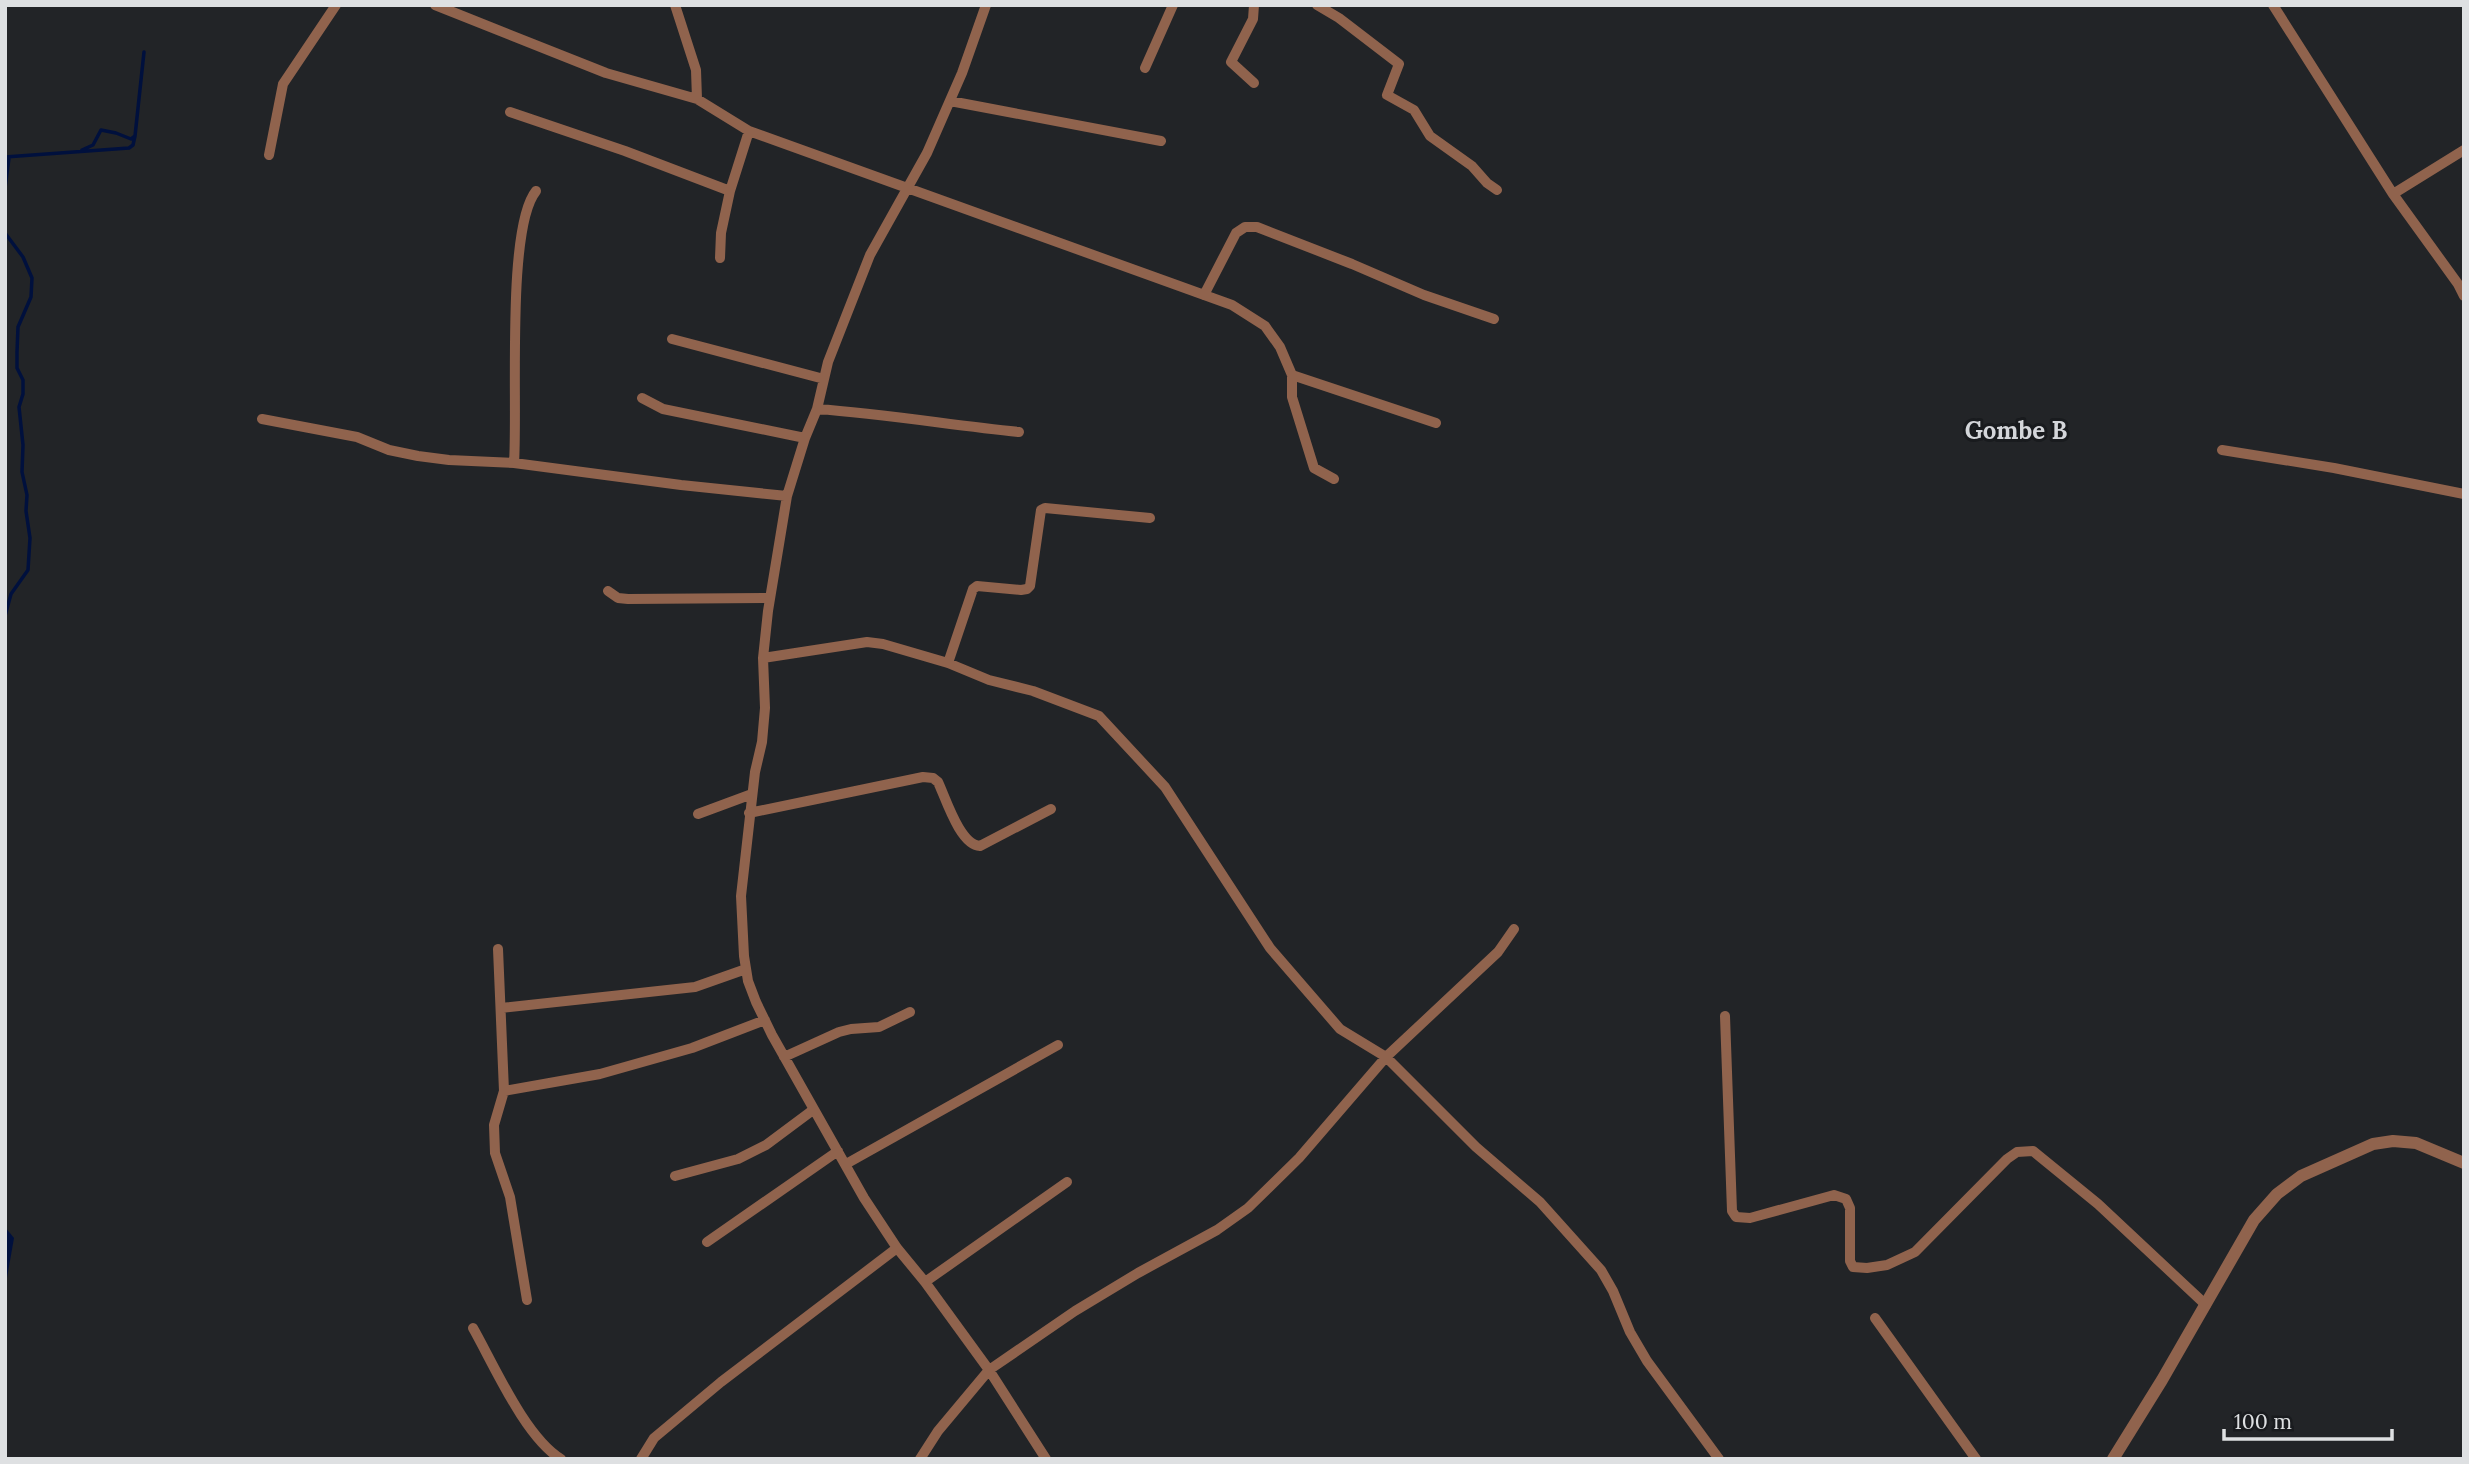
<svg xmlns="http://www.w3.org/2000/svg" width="2469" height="1464" viewBox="0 0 2469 1464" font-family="Lora,serif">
<rect width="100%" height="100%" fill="#222427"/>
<path fill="#00103d" d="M 5,1227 L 14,1238 L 5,1289 Z"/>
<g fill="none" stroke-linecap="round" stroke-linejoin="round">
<path stroke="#00103d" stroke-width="3.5" d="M 82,150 L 93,145 L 101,130 L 116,133 L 131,139 L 135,136 L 144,52
M 5,157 L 129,148 L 133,145 L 135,136
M 5,188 L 9,158
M 5,233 L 23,257 L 32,278 L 31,297 L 18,327 L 17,352 L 17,368 L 23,380 L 23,394 L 19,407 L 23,445 L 22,472 L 27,495 L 26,511 L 30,538 L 28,570 L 11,594 L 5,616"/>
<path stroke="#90634d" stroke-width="10" d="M 435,5 L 606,73 L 697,99 L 749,131 L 1232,305 L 1265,326 L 1280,347 L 1292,375 L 1292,397 L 1314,468 L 1334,479
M 675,5 L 696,70 L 697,99
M 986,5 L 962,73 L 927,153 L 870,255 L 828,362 L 817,409 L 805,438 L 787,496 L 768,611 L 763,658 L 765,708 L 762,742 L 755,772 L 741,896 L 744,956 L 748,981 L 756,1002 L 772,1035 L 864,1198 L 897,1248 L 925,1282 L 989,1370 L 1046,1459
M 1254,5 L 1253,19 L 1231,62 L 1254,83
M 1317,5 L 1339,18 L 1399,64 L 1387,95 L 1414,110 L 1430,136 L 1472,166 L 1487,183 L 1497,190
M 2273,5 L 2393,194 L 2458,284 L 2464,296
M 1145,68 L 1173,5
M 950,101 L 1161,141
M 510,112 L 625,151 L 730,191 L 749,131
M 269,155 L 283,84 L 336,5
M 536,191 C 506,228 518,407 514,463 L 681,485 L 787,496
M 2393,194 L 2464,150
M 720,258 L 721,233 L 730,191
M 1204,295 L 1236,233 L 1245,227 L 1257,227 L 1352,264 L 1424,295 L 1494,319
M 672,339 L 824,379
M 1292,375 L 1436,423
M 642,398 L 663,409 L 805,438
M 817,409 C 885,414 951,425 1019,432
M 262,419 L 357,437 L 389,450 L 418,456 L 449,460 L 514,463
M 2222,450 L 2334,468 L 2464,494
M 608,591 L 618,598 L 628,599 L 770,598
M 763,658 L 867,642 L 883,644 L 948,663 L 989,680 L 1033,691 L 1099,716 L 1165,787 L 1270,948 L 1340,1029 L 1386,1057 L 1476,1147 L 1540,1202 L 1601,1270 L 1613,1291 L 1630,1332 L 1647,1361 L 1719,1459
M 948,663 L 973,589 L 977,586 L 1021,590 L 1027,589 L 1030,586 L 1041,510 L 1045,508 L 1150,518
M 749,813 L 923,777 L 933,778 L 938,782 C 946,799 960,845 980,846 L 1051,809
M 698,814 L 752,794
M 498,949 L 504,1091 L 494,1125 L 495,1153 L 510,1197 L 527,1300
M 501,1008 L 695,987 L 746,969
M 1725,1016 L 1732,1211 L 1736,1217 L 1750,1218 L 1834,1195 L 1846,1199 L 1850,1208 L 1850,1261 L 1853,1267 L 1867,1268 L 1887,1265 L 1915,1252 L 2007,1159 L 2017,1152 L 2033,1151 L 2098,1204 L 2206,1305
M 784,1057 L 839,1032 L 851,1029 L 879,1027 L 910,1012
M 504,1091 L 600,1074 L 692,1048 L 765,1020
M 846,1164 L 1058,1045
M 675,1176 L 738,1159 L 766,1145 L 813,1110
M 707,1242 L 838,1151
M 925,1282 L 1067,1182
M 1875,1318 L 1976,1459
M 473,1328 C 494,1365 525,1437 561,1459
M 641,1459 L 654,1438 L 721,1382 L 897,1248
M 920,1459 L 938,1431 L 989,1370 L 1075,1311 L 1138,1273 L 1217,1230 L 1248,1208 L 1299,1158 L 1386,1057 L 1498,952 L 1514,929"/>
<path stroke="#90634d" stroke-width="12" d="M 2113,1459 L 2162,1380 L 2254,1220 L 2277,1194 L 2301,1176 L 2373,1144 L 2393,1141 L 2416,1143 L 2464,1163"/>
</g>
<g text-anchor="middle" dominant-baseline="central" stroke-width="6" stroke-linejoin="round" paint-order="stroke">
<g font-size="24" font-weight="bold" fill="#d4d6da" stroke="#191b1e">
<text x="2016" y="430">Gombe B</text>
</g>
</g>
<rect width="2469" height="1464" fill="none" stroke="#dee0e2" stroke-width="14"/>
<path d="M2224 1429v10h168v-10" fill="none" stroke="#dee0e2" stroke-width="3.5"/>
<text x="2234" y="1429" font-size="21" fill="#dee0e2" stroke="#191b1e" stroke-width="5" paint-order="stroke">100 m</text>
</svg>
